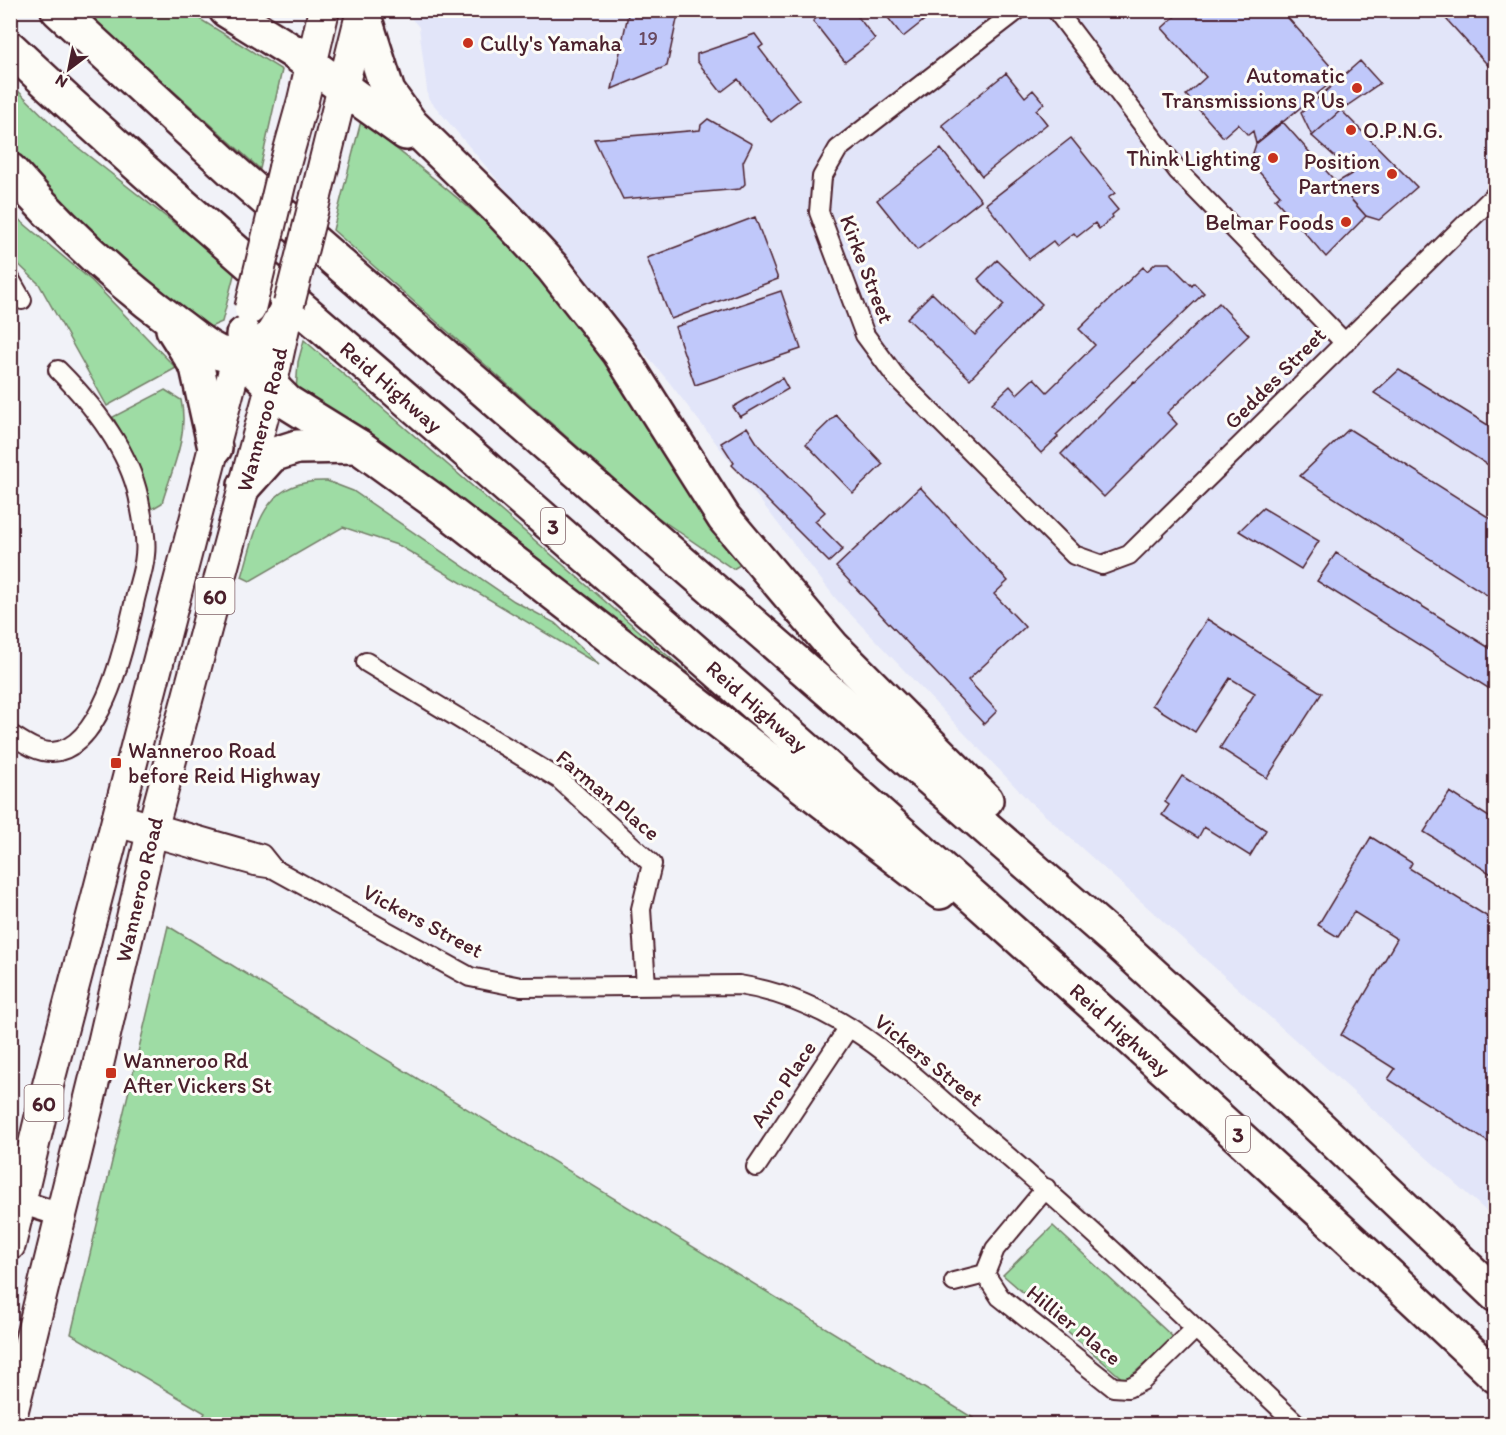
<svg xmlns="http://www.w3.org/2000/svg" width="1506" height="1435" viewBox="0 0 1506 1435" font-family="Itim,sans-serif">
<rect width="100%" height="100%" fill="#f1f2f8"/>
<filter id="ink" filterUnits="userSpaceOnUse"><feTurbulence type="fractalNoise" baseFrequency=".0167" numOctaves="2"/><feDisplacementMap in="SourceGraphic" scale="12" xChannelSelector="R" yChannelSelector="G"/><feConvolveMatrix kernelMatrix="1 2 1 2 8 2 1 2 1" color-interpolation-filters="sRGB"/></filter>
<g filter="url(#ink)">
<path fill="#e2e5f9" d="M 411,10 L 1495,11 L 1495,1219 L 1029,801 L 836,599 L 669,382 L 428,98 L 419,27 L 410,17 Z"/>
<path fill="#9edca4" stroke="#747e68" stroke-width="1.5" d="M 85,11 L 187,11 L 282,70 L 260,169 Z
M 11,84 L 66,138 L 235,271 L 222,322 L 208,328 L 100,248 L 11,149 Z
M 361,121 C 422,169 488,218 539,277 C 615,366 675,468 740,565 L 733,569 L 656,516 L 333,230 Z
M 10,212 L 92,281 L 176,368 L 107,406 L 39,284 L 11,257 Z
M 304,340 L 743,721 L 296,391 L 298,362 Z
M 165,390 L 181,400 C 189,435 172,469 162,503 L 150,510 L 138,463 L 113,417 Z
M 327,481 L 353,491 L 514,601 L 555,623 L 599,665 L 400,546 L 343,527 L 250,581 L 242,577 C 257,527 262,479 327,481 Z
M 168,926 L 983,1424 L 199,1424 L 205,1413 L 71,1334 Z
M 1053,1226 L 1174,1338 L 1125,1381 L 1003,1275 Z"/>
<path fill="#c0c8fa" stroke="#4a1f2b" stroke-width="1.5" d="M 629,10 L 679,10 L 667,66 L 612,89 Z
M 826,10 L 853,10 L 875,39 L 845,62 L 813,21 Z
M 882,10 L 937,10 L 903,37 Z
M 1182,10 L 1281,10 L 1339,76 L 1256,144 L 1253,131 L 1248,135 L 1238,124 L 1223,137 L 1186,95 L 1206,77 L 1162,28 Z
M 1438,10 L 1496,10 L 1496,73 L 1495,73 Z
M 755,34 L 763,45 L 759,48 L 799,100 L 771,122 L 738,79 L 721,92 L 697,61 L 697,54 Z
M 1360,61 L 1380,83 L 1341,110 L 1312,136 L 1301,113 Z
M 1006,73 L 1025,97 L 1033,90 L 1044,103 L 1036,110 L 1047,124 L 982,176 L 942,125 Z
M 1341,110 L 1417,187 L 1379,220 L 1366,216 L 1336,183 L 1353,173 L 1312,136 Z
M 708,119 L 752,144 L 743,162 L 745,184 L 740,189 L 623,199 L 594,139 L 700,130 L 701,125 Z
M 1282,121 L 1366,216 L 1326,257 L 1275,199 L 1280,195 L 1250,162 L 1256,144 Z
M 1071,138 L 1115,193 L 1108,198 L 1118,210 L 1112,215 L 1113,217 L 1099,229 L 1095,223 L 1077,237 L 1074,233 L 1057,246 L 1053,241 L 1029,259 L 986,204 Z
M 941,149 L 981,200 L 917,250 L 877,200 Z
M 755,217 L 778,279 L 671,319 L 647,258 Z
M 997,260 L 1042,304 L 970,379 L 907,318 L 932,293 L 975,335 L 1004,305 L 978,279 Z
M 1156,263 L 1169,263 L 1192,286 L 1194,283 L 1204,293 L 1056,435 L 1058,437 L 1041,453 L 992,403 L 1010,386 L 1017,394 L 1034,378 L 1047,392 L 1095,345 L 1079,329 L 1143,267 L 1147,271 Z
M 781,291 L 801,349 L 695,385 L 675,327 Z
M 1219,303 L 1249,335 L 1167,413 L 1177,424 L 1104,497 L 1061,454 L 1134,381 L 1135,382 Z
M 1399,370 L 1496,430 L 1496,470 L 1374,393 Z
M 782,378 L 788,389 L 740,417 L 733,407 Z
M 836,415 L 883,464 L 853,493 L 806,444 Z
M 747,427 L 759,446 L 825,512 L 815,521 L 843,549 L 829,562 L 732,465 L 734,463 L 721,443 Z
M 1349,429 L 1496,522 L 1496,601 L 1300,476 Z
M 920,487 L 1008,581 L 994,594 L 1025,627 L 968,680 L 997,711 L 984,724 L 836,567 Z
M 1263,508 L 1319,541 L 1301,569 L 1239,531 Z
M 1336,553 L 1496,652 L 1496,693 L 1317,581 Z
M 1207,619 L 1322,693 L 1267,778 L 1220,748 L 1255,693 L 1230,678 L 1195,732 L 1152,705 Z
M 1182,776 L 1266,830 L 1250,856 L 1204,827 L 1198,838 L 1162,815 L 1169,805 L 1165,802 Z
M 1450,792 L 1492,819 L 1496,813 L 1496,877 L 1424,832 Z
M 1371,837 L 1412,863 L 1409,868 L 1496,922 L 1496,1147 L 1388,1079 L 1395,1069 L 1341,1035 L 1397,939 L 1354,912 L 1338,937 L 1318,925 Z"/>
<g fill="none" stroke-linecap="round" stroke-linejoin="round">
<defs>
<path id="minor" d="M 1018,10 L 838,149 L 822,177 L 819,212 L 865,335 L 896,377 L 1074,555 L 1102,565 L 1129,555 L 1496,194
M 1056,10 L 1178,171 L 1345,343
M 10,279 L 22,300
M 366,662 L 559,779 L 652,864 L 641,909 L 646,986
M 10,734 C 23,742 36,752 52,752 C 103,750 125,642 134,604 C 137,588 144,571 145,555 C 147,540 143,520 140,505 C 132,453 94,406 58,370
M 119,813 L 262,854 L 274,869
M 115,827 L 255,866 L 274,869 L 470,977 L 521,987 L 739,985 C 842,1001 904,1069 979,1132 C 1090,1225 1192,1326 1297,1424
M 756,1167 L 849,1027
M 1046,1188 L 995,1249 L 985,1274 L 1000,1297 L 1113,1387 L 1128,1388 L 1142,1381 L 1195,1329
M 954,1282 L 985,1274"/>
<path id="tertiary" d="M 10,1199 L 61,1215"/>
<g id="trunk">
<path d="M 284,168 L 303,100 L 324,10"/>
<path d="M 316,196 L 362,10"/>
<path d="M 10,1245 L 48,1085 L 244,332"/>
<path id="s1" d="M 10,1422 L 98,1065 L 154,823 L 271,387 L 287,314"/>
</g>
<g id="motorway">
<path d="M 58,10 L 234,172 L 1123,947 L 1314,1122 L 1496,1295"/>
<path d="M 226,10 L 292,51 L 406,133"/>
<path d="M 362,10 L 388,92 L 411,124 L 499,210 L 552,267 L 619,352 L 724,518 L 833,647 L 986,800"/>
<path id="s2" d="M 10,48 C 168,197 335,336 498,479 C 835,773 1171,1068 1496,1376"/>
<path d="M 10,170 C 59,226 114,278 174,322 C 187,331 201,344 215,351 C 221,355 235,356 242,355 C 269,351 278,325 289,304"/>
<path d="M 173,329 L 197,367 L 215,448"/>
<path d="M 243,335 L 258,373 L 287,402 L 358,446 L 437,503 L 940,892"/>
<path d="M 245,485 L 272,455 L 297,447 L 358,446"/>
</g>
</defs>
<use href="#minor" stroke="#4a1f2b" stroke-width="22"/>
<use href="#tertiary" stroke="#4a1f2b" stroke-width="27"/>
<use href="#trunk" stroke="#4a1f2b" stroke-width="34"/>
<use href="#motorway" stroke="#4a1f2b" stroke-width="38"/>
<use href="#minor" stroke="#fdfcf7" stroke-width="18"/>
<use href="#tertiary" stroke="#fdfcf7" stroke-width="22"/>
<use href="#trunk" stroke="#fdfcf7" stroke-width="30"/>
<use href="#motorway" stroke="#fdfcf7" stroke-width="33"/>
<defs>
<path id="trunk-bridge" d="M 289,304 L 316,196
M 250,309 L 284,168"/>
</defs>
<use href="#trunk-bridge" stroke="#4a1f2b" stroke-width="34" stroke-linecap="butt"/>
<use href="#trunk-bridge" stroke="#fdfcf7" stroke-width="30"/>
</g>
</g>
<g fill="#c8321e" stroke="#fdfcf7" stroke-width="2">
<circle cx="468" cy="43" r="6"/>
<circle cx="1357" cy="88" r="6"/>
<circle cx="1351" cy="130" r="6"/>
<circle cx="1273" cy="158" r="6"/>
<circle cx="1392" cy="174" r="6"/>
<circle cx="1346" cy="222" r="6"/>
<rect x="110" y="757" width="12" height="12" rx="3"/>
<rect x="105" y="1067" width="12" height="12" rx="3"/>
</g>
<g text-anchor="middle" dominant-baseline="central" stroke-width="6" stroke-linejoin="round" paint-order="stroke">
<g font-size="20" fill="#68495f">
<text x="648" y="38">19</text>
</g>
<g fill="#fdfcf7" stroke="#806168" stroke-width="1.5">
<rect x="541" y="508" width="24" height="36" rx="4.5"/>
<rect x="195.5" y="578" width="39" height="36" rx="4.5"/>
<rect x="24.5" y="1085" width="39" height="36" rx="4.5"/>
<rect x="1226" y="1116" width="24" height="36" rx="4.5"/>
</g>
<g font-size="21" font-weight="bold" fill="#4a1f2b">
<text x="553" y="526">3</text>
<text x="215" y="596">60</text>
<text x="44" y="1103">60</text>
<text x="1238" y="1134">3</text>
</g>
<g font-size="22" fill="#4a1f2b" stroke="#fdfcf7" text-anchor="start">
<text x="480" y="43">Cully's Yamaha</text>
<text x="1345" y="75" text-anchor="end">Automatic<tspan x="1345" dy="25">Transmissions R Us</tspan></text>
<text x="1363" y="130">O.P.N.G.</text>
<text x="1261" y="158" text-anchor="end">Think Lighting</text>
<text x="1380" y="161" text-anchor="end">Position<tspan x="1380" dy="25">Partners</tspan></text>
<text x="1334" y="222" text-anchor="end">Belmar Foods</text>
<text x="128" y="750">Wanneroo Road<tspan x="128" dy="25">before Reid Highway</tspan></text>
<text x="123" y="1060">Wanneroo Rd<tspan x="123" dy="25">After Vickers St</tspan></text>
</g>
<g font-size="22" fill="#4a1f2b" stroke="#fdfcf7">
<text transform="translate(867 269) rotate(69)">Kirke Street</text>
<text transform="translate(1275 378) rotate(-45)">Geddes Street</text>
<text stroke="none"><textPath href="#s2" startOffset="510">Reid Highway</textPath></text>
<text stroke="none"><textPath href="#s1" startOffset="1034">Wanneroo Road</textPath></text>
<text stroke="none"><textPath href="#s2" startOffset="996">Reid Highway</textPath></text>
<text transform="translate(608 795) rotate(40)">Farman Place</text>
<text stroke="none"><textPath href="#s1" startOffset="548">Wanneroo Road</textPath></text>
<text transform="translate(423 921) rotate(28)">Vickers Street</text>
<text stroke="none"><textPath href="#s2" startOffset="1482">Reid Highway</textPath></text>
<text transform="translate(929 1060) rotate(39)">Vickers Street</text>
<text transform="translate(783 1084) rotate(-56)">Avro Place</text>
<text transform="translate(1074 1325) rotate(39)">Hillier Place</text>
</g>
</g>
<rect width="1506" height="1435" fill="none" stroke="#fdfcf7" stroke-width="36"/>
<rect x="18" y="18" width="1470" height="1399" fill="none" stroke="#4a1f2b" stroke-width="2" filter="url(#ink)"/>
<g transform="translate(69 69) rotate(212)" stroke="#fdfcf7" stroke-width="4.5" paint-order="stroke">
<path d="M0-4.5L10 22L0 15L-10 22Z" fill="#4a1f2b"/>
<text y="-9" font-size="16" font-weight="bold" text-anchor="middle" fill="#4a1f2b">N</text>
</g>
</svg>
